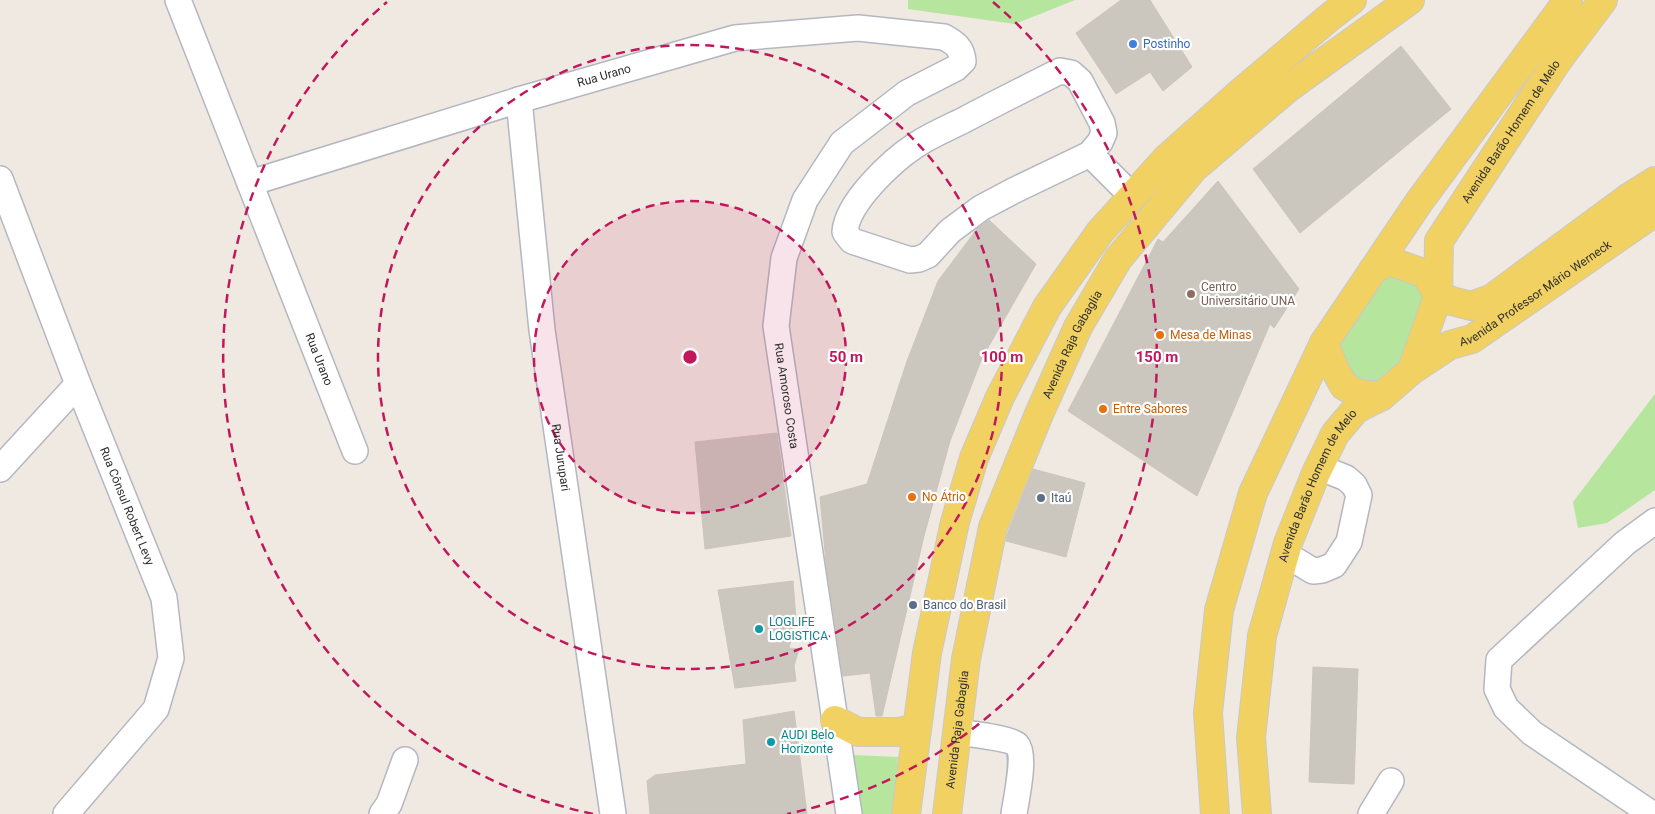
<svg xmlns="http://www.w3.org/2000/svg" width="1655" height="814" viewBox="0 0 1655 814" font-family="Roboto,sans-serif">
<rect width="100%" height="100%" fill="#efe9e1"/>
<path fill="#b6e59e" d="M 908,0 L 1075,0 L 1015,24 L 908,9 Z
M 1394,273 L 1407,274 L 1424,290 L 1425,305 L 1398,366 L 1374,385 L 1351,379 L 1340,361 L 1340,340 L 1383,280 Z
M 1655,394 L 1655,490 L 1607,523 L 1578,528 L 1573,502 Z
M 852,755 L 898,757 L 892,814 L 860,814 Z"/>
<path fill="#cbc7bf" stroke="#cbc5ba" d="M 1121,0 L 1150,0 L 1192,67 L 1163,91 L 1150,72 L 1116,94 L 1076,33 Z
M 1401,46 L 1451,109 L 1300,233 L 1253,169 Z
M 1218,181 L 1299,289 L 1274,328 L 1270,324 L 1197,496 L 1068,411 L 1158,239 L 1163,242 Z
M 989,220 L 1036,264 L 982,358 L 950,441 L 924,536 L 882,716 L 876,716 L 870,673 L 843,676 L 826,563 L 820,497 L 867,484 L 907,361 L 938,281 L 977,229 Z
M 777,433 L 791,536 L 705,549 L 695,442 Z
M 1033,469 L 1085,483 L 1066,557 L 1006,541 L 1008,532 Z
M 793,581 L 796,620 L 789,648 L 799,649 L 794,666 L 796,681 L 735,688 L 718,590 Z
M 1313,667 L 1358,669 L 1354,784 L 1309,782 Z
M 794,711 L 807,814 L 650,814 L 647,781 L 655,775 L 746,764 L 743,720 Z"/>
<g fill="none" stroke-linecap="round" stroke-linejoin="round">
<defs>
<g id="minor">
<path id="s1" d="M 178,0 L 355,451"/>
<path d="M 1060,71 L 1071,73 L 1080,81 L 1102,123 L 1104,133 L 1100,142 L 1090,154 L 1013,191 L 981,208 L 950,231 L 928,255 L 919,259 L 910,260 L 852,241 L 845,232 C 847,202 893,160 916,145 C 931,135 948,128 964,120 C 996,103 1028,87 1060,71 Z"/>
<path id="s2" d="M 519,100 L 542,330 L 613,814"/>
<path d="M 1090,154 L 1132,196"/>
<path id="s3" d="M 0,179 L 78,384 L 164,598 L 171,658 L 156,709 L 66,814"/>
<path id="s4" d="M 250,183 L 519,100 L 735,38 L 858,28 L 944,37 C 955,43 962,48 963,61 L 956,68 L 907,93 L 842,143 L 805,200 L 784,258 L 776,326 L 849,814"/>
<path d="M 0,469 L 78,384"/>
<path d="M 1285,555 L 1290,557 L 1313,571 L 1322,570 L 1334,565 L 1349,542 L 1359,495 L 1354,485 L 1346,478 L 1319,467"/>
<path d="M 957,732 C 969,734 1010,738 1017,745 C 1026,755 1016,800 1014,814"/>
<path d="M 382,814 L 389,804 L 405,760"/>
<path d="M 1371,814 L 1391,781"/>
<path d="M 1652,814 L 1532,733 L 1506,708 L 1497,689 L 1499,660 L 1625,543 L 1655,521"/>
</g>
<g id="major">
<path d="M 1373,270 L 1389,261 L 1426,274 L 1438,296"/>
<path d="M 1438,296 L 1452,301 L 1471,306 L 1491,299 L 1628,198 L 1655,181"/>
<path d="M 1324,343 L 1334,368 L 1344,386 L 1359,394 L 1382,396"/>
<path id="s5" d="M 1412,370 L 1450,345 L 1472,339 L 1655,212"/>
<path d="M 835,720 L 858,732 L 899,732 L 917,728"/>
<path d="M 906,814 L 927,653 L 955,522 L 974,458 L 1000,397 L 1047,307 L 1100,232 L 1166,159 L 1240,93 L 1331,16 L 1352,0"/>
<path id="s6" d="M 947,814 L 966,659 L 993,527 L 1039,414 L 1078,327 L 1118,259 L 1194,168 L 1288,88 L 1410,0"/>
<path d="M 1215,814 L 1208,713 L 1219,610 L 1253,493 L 1324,343 L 1419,202 L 1568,0"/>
<path id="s7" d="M 1257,814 L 1251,738 L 1262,636 L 1288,543 L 1316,473 L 1335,434 L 1356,409 L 1382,396 L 1412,370 L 1438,296 L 1439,241 L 1558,60 L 1603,0"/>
</g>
</defs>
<use href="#minor" stroke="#b4b7c1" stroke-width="28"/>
<use href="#major" stroke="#c9c9c9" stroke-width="30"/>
<use href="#minor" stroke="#fff" stroke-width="25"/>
<use href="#major" stroke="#f2d163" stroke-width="28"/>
</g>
<circle cx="690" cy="357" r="156" fill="#c2185b" fill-opacity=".12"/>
<g fill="none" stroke="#c2185b" stroke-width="2.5" stroke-dasharray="9 6">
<circle cx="690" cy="357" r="156"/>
<circle cx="690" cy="357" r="312"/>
<path d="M593 814A467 467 0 0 1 387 2M993 2A467 467 0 0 1 787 814"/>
</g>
<circle fill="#3f7fe0" stroke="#fff" stroke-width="2" cx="1133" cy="44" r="5"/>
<circle fill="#8d6e63" stroke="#fff" stroke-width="2" cx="1191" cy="294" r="5"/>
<g fill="#e8710a" stroke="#fff" stroke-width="2">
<circle cx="1160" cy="335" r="5"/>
<circle cx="1103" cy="409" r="5"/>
<circle cx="912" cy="497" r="5"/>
</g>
<g fill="#5c6f8a" stroke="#fff" stroke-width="2">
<circle cx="1041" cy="498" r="5"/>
<circle cx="913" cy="605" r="5"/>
</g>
<g fill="#0f9aa8" stroke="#fff" stroke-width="2">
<circle cx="759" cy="629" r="5"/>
<circle cx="771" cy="742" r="5"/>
</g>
<g text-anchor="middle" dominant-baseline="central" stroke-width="4.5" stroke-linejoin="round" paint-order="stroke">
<g font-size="12" fill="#366cbe" stroke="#fff" text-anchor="start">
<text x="1143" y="44">Postinho</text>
</g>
<g font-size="12" fill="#2e2e2e" stroke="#fff">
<text stroke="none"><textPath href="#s4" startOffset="370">Rua Urano</textPath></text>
<text stroke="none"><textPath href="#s7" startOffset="760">Avenida Barão Homem de Melo</textPath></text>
<text stroke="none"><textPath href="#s5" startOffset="146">Avenida Professor Mário Werneck</textPath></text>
<text stroke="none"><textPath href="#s6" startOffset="490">Avenida Raja Gabaglia</textPath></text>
<text stroke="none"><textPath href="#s1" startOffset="386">Rua Urano</textPath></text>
<text stroke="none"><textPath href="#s4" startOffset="1164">Rua Amoroso Costa</textPath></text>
<text stroke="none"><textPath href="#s2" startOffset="360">Rua Jurupari</textPath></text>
<text stroke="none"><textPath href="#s7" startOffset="340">Avenida Barão Homem de Melo</textPath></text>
<text stroke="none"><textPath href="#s3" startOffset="351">Rua Cônsul Robert Levy</textPath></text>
<text stroke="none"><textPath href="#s6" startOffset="85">Avenida Raja Gabaglia</textPath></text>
</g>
<g font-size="12" fill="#785e54" stroke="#fff" text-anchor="start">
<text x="1201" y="287">Centro<tspan x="1201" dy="14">Universitário UNA</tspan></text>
</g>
<g font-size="12" fill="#c56008" stroke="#fff" text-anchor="start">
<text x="1170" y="335">Mesa de Minas</text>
<text x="1113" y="409">Entre Sabores</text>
<text x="922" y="497">No Átrio</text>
</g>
<g font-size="12" fill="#4e5e75" stroke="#fff" text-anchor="start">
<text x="1051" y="498">Itaú</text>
<text x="923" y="605">Banco do Brasil</text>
</g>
<g font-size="12" fill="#0d838f" stroke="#fff" text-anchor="start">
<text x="769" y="622">LOGLIFE<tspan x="769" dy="14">LOGISTICA</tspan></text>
<text x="781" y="735">AUDI Belo<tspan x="781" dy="14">Horizonte</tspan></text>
</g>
</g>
<circle cx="690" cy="357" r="8" fill="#c2185b" stroke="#fff" stroke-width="2.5"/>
<g font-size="15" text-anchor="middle" font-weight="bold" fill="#c2185b" stroke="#fff" stroke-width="4.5" stroke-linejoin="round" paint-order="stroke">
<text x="846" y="362">50 m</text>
<text x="1002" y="362">100 m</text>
<text x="1157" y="362">150 m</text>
</g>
</svg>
